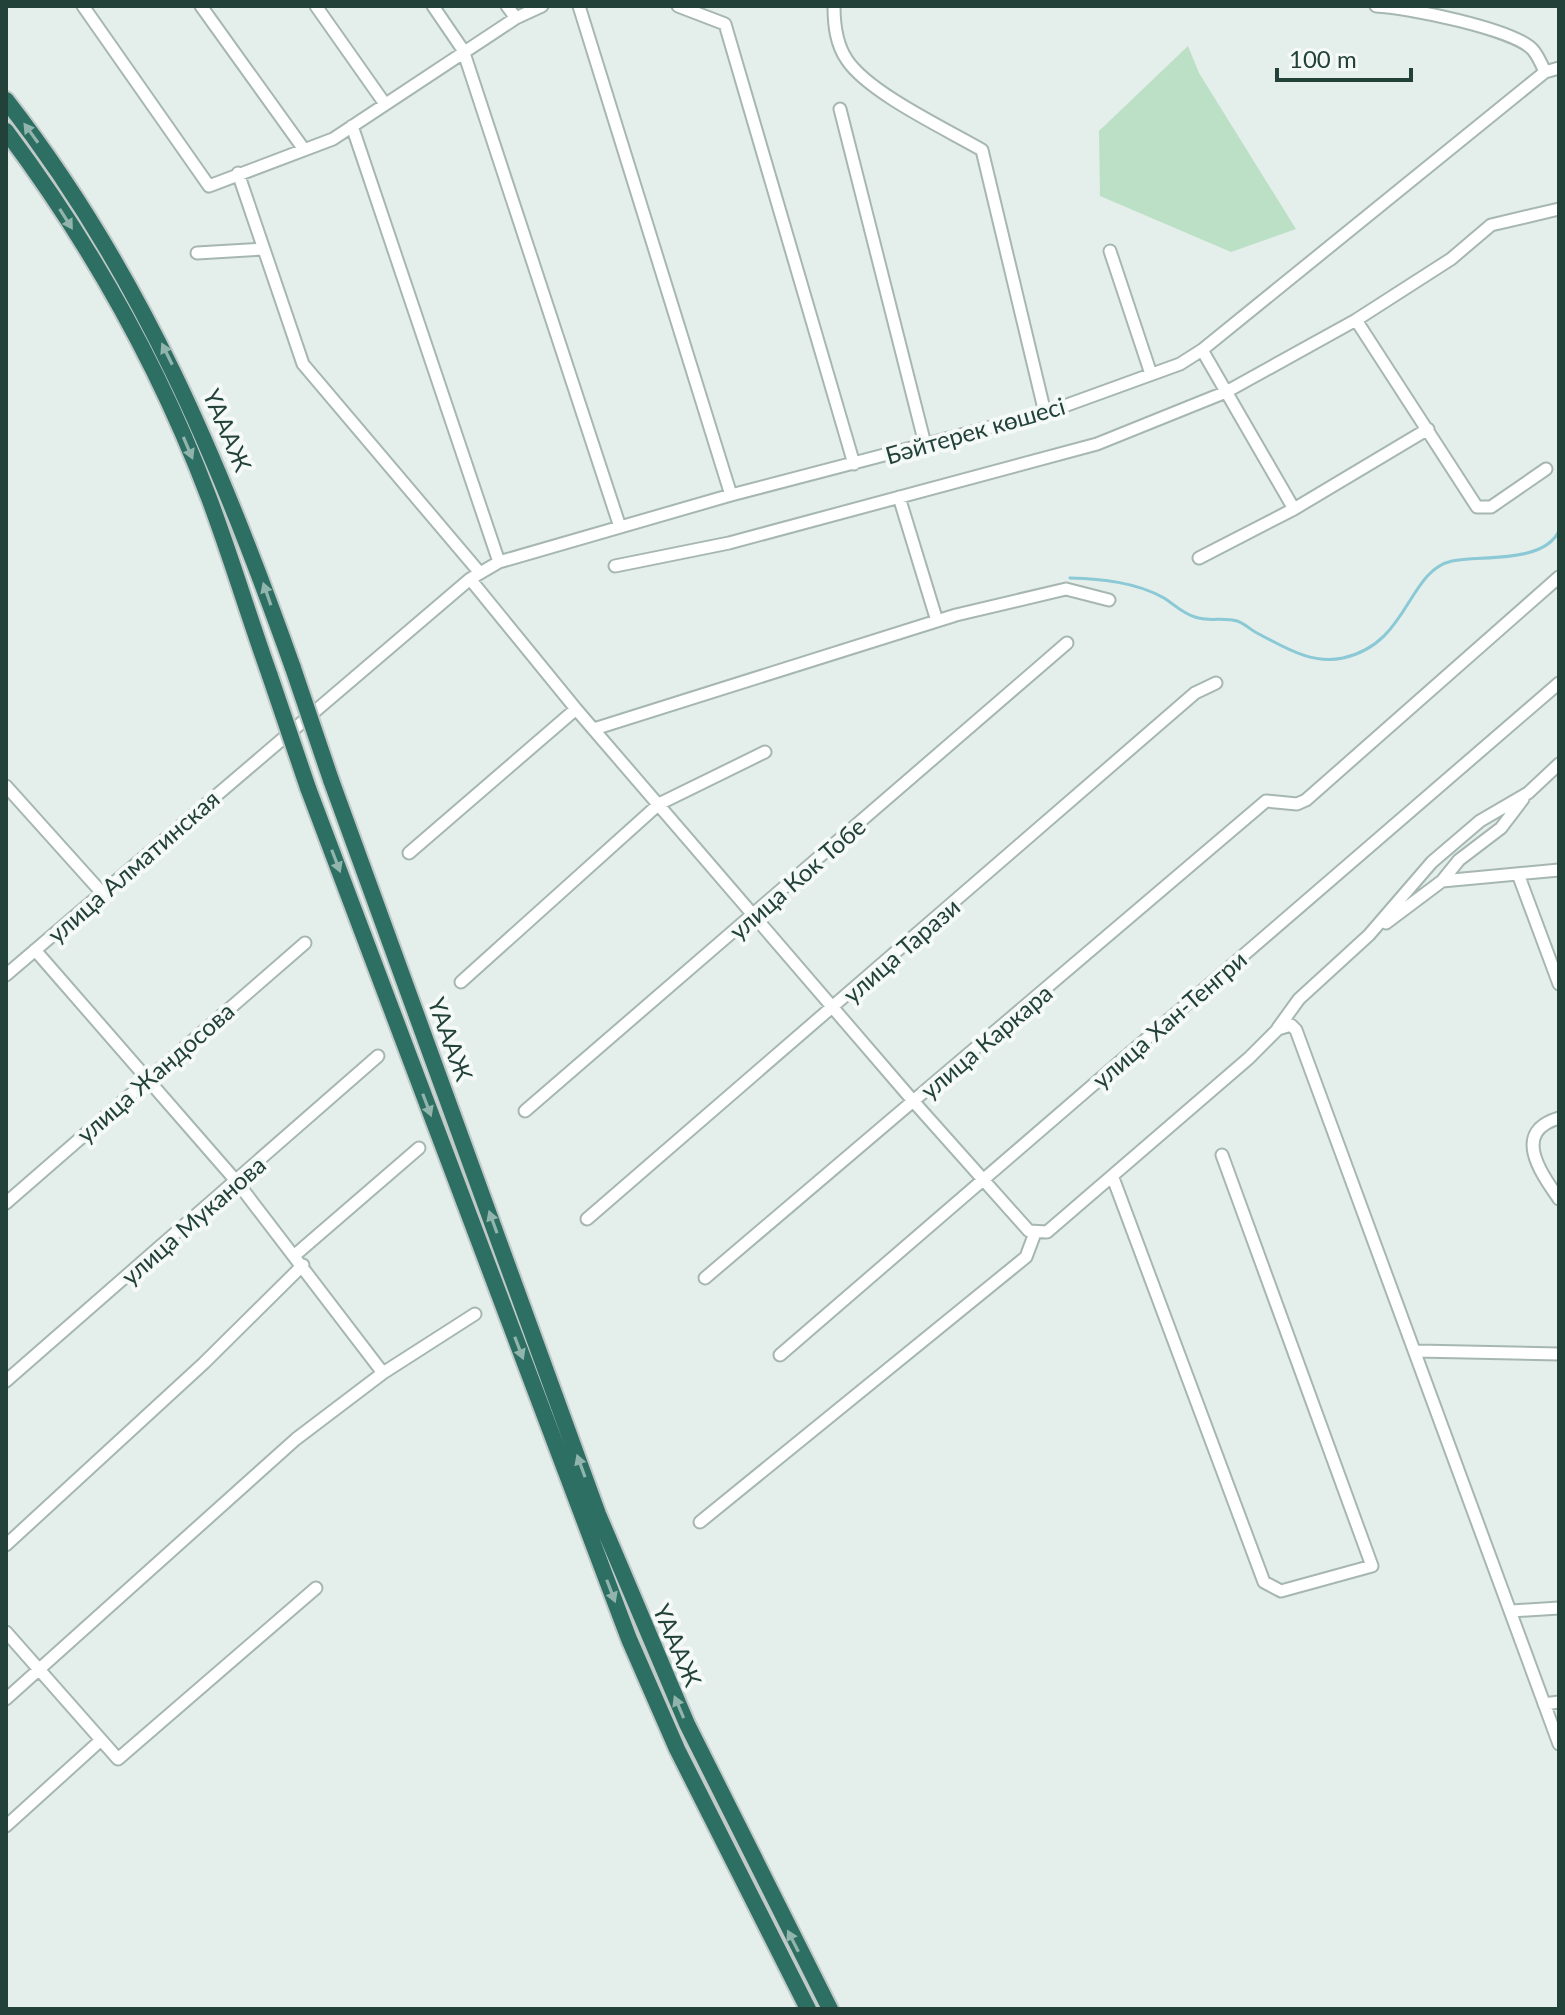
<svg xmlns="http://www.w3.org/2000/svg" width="1565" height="2015" viewBox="0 0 1565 2015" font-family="Lato,sans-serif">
<rect width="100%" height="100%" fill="#e4eeea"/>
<path fill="#bce0c6" d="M 1188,46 L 1199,73 L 1296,229 L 1231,252 L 1100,196 L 1099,131 Z"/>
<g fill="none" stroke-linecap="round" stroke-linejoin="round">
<path stroke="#8ac9d5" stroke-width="3" d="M 1070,578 C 1101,579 1136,582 1164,598 C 1175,605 1182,613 1195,617 C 1208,622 1223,617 1237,621 C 1244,623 1251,630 1257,633 C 1284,647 1312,665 1343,658 C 1409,644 1407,571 1452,561 C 1481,555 1543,564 1559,531"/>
<defs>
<path id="minor" d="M 83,6 L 209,186 L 333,139 L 516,18
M 201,6 L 303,148
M 316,6 L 385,104
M 433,6 L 463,50 L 620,527
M 507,6 L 516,18 L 542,6
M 579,6 L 731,495
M 678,6 L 725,24 L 854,464
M 834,6 C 834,25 836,44 847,60 C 869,93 946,129 982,150 L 1045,413
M 1376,6 C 1405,7 1515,29 1533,50 C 1538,56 1542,65 1545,72
M 840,109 L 925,444
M 352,126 L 499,562
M 238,173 L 303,364 L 480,573
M 1110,251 L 1151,374
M 197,253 L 264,249
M 1356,320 L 1477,507 L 1491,507 L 1546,469
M 1202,350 L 1294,509
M 899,497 L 937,621
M 1199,558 L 1294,509 L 1428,429
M 615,566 L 729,543 L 1097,444 L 1226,392 L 1356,320 L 1451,259 L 1491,225 L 1559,209
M 470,579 L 576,709 L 914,1102 L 1029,1231 L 1047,1232 L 1249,1058 L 1278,1029 L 1291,1025 L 1296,1030 L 1559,1744
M 594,729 L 956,615 L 1066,589 L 1109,600
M 6,786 L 103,894
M 409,853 L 576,709
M 1518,874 L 1559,984
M 1442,881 L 1559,870
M 1386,923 L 1442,881 L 1459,860 L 1501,828 L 1523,799
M 35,950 L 237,1182 L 383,1373
M 6,975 L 470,579 L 499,562 L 731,495 L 1045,413 L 1180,364 L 1202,350 L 1545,72 L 1559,68
M 461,982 L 659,804 L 765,752
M 1278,1028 L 1299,999 L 1369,935 L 1432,862 L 1480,821 L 1528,793 L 1559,764
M 525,1111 L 1067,643
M 1559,1118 C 1511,1132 1541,1173 1559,1199
M 1113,1178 L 1264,1582 L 1281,1591 L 1372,1566 L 1222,1155
M 6,1203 L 305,943
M 587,1219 L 1195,693 L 1216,683
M 295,1255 L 419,1148
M 705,1278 L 1266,801 L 1297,804 L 1306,800 L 1559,577
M 1417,1351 L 1559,1354
M 780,1355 L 1559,683
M 6,1381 L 378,1056
M 700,1522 L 1026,1257 L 1035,1233
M 6,1545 L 204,1363 L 303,1265
M 1512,1611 L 1559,1608
M 6,1632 L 118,1759 L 316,1588
M 6,1699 L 296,1439 L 383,1373 L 475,1314
M 1544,1704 L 1559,1702
M 6,1826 L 101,1740"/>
<path id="highway" d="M 6,100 C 141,273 220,462 293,668
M 6,131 C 89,242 160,368 209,498 C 231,557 249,617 270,676
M 331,780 L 598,1514 L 687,1724 L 830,2009
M 308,788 L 629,1639 L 677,1749 L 808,2009"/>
</defs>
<use href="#minor" stroke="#a6b7b1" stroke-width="15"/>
<use href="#highway" stroke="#c1cac8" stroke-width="20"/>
<use href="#minor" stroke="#fff" stroke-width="11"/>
<use href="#highway" stroke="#2d6f62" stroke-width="16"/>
<defs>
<path id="highway-bridge" d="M 293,668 L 331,780
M 270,676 L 308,788"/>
</defs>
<use href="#highway-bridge" stroke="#c1cac8" stroke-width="20" stroke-linecap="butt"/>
<use href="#highway-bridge" stroke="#2d6f62" stroke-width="16"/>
</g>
<defs><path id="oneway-solid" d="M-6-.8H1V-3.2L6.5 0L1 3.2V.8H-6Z" transform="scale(2)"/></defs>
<g fill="#91b4ad">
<use href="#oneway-solid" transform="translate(31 133) rotate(-126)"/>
<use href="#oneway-solid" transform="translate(66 219) rotate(58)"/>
<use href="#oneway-solid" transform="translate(167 354) rotate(-116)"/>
<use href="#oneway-solid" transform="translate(188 448) rotate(67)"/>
<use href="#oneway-solid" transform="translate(267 594) rotate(-109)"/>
<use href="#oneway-solid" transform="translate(336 861) rotate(69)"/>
<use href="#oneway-solid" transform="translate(427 1105) rotate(69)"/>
<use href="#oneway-solid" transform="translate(493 1222) rotate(-110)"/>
<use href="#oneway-solid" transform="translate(519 1348) rotate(69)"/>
<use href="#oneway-solid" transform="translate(581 1466) rotate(-110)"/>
<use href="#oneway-solid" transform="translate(611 1591) rotate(69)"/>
<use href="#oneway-solid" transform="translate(679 1707) rotate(-113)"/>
<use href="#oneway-solid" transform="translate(793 1941) rotate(-117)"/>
</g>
<g text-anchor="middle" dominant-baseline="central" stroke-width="8" stroke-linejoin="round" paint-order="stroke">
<g font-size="24" fill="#224139" stroke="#f5faf8">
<text transform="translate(228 430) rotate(67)">ҮАААЖ</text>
<text transform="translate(975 430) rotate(-16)">Бәйтерек көшесі</text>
<text transform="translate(133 866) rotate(-41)">улица Алматинская</text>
<text transform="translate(797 878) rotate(-41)">улица Кок Тобе</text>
<text transform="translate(901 950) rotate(-41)">улица Тарази</text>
<text transform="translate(1169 1019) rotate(-41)">улица Хан-Тенгри</text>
<text transform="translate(451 1039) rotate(70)">ҮАААЖ</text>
<text transform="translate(986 1041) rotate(-40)">улица Каркара</text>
<text transform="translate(155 1072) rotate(-41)">улица Жандосова</text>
<text transform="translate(193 1220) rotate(-41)">улица Муканова</text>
<text transform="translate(678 1645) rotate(67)">ҮАААЖ</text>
</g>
</g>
<rect width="1565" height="2015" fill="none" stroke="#224139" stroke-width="16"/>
<path d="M1277 68v12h134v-12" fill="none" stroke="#224139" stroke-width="4"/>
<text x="1289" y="68" font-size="24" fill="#224139" stroke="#f5faf8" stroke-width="6" paint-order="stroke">100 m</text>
</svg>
